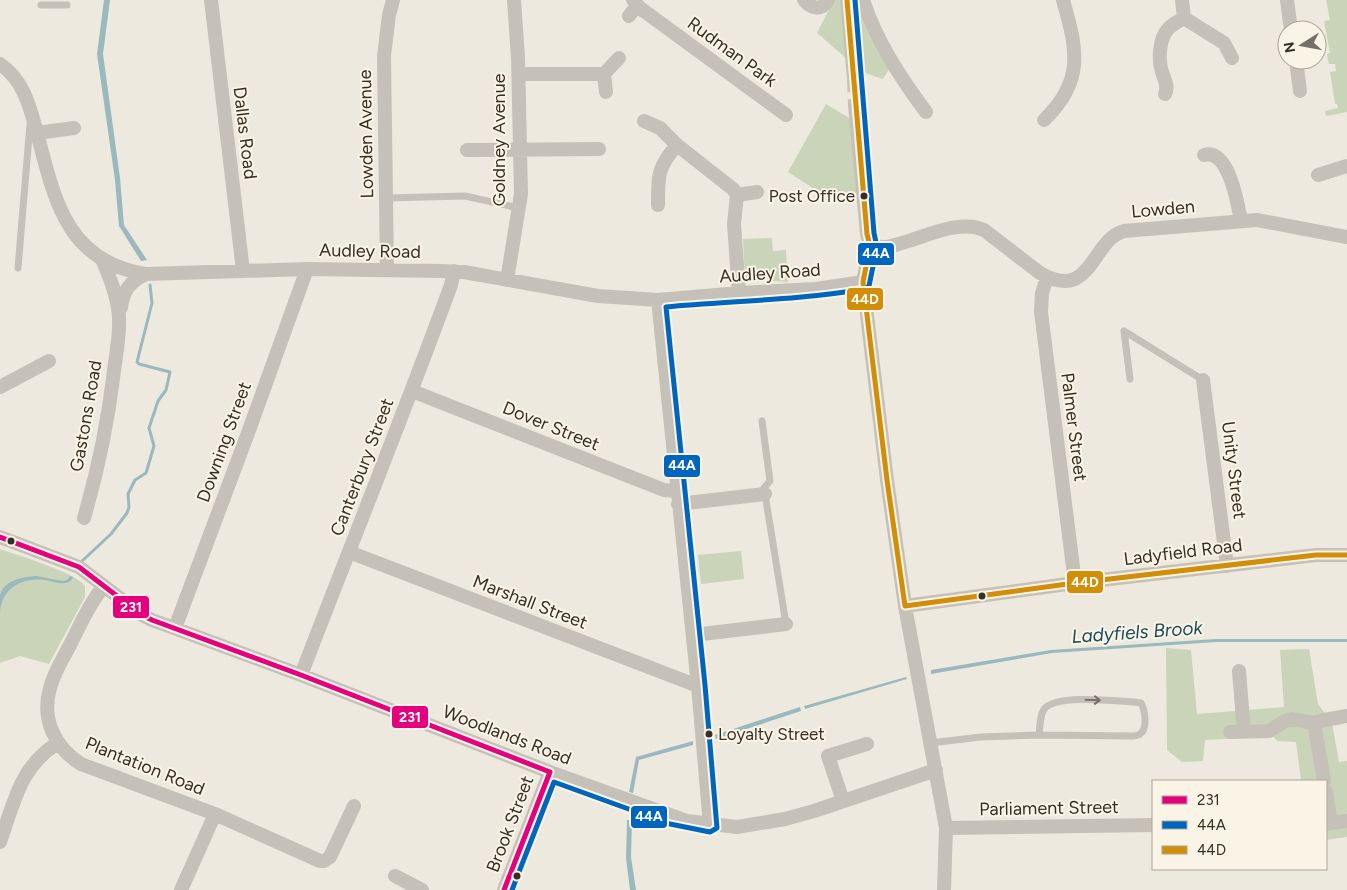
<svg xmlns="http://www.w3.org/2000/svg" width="1347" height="890" viewBox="0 0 1347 890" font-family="Figtree,sans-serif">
<rect width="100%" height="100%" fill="#ede9df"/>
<path fill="#cad4b8" d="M 834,0 L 843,0 L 847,59 L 817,33 Z
M 851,0 L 856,0 L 889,69 L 883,79 L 860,71 L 857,67 Z
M 1326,0 L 1347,0 L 1347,112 L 1326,116 L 1325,111 L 1338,108 L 1337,104 L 1335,104 L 1330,72 L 1336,71 L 1335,64 L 1329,64 L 1327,54 L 1330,53 L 1324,21 L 1330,20 Z
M 826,104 L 851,119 L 858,193 L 822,194 L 788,172 Z
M 772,238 L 773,251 L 786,250 L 788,282 L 745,279 L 743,239 Z
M 0,549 C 19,556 75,572 85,586 L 85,597 L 49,664 L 20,656 L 0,663 Z
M 741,551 L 744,579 L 701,584 L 698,555 Z
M 1166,648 L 1191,650 L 1197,714 L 1284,707 L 1280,650 L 1309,649 L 1318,704 L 1332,723 L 1339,762 L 1347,761 L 1347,837 L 1326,840 L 1326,781 L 1301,781 L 1296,742 L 1277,741 L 1273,736 L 1205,740 L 1203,761 L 1182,762 L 1167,750 Z"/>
<path fill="#9ab9bf" d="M 104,0 L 110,0 L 103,54 L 120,178 L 124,225 L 147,260 L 141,261 L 119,226 L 115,180 L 97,54 Z
M 36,576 L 63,581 L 67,580 L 70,576 L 73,577 C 71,581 69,583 64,583 C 58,584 51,581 45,580 C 22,577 2,588 0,612 C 0,607 0,601 0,596 C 3,580 23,577 36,576 Z
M 1216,639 L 1347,639 L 1347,642 L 1216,642 L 1052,653 L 931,674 L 931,670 L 1051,650 Z
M 906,677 L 907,679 L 805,709 L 804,706 Z
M 800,707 L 801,711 L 716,739 L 715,735 Z
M 693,741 L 693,745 L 639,760 L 633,793 L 629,792 L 636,757 Z
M 627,820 L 632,820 L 631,857 L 636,890 L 630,890 L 626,858 Z"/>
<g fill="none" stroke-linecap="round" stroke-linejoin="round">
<path stroke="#9ab9bf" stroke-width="3" d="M 81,562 L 111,534 L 127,513 L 129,507 L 128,494 L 135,480 L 146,473 L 154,446 L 149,428 L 158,401 L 166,390 L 170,372 L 139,364 L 137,362 L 152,303 L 150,285"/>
<path stroke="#c9c4ba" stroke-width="14" stroke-dasharray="14 7" stroke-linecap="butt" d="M 854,78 L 855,105"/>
<path stroke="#c6c1b8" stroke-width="7" d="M 41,5 L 67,5
M 386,198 L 465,196 L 519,208
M 18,268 L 30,124
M 1124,331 L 1203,380
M 1124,331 L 1130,379
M 762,421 L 770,481 L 764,488 L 763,494
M 765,494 L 786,624
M 930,743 L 981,737 L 1039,735 L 1133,736 C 1135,736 1139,735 1140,734 C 1148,729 1145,710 1141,703 L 1135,702 C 1115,701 1059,694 1045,708 C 1040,713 1040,727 1039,735"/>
<path stroke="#c6c1b8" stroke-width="14" d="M 211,0 L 243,271
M 633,0 L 640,8 L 786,115
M 804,0 C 812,9 822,11 828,0
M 847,0 L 854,78
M 863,0 C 877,42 900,77 926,112
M 1182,0 L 1184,18 L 1224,43 L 1232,58
M 1287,0 L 1291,30
M 629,16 L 637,5
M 1296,60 L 1300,91
M 0,64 C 23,80 29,104 36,129 C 54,197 65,262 146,274 L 307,269 L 441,271 L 464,272 L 598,296 L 658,300 L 739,293 L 816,289 L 863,282
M 519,74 L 604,74
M 606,92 L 604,74 L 619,58
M 1165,94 C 1169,86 1164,79 1162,72 C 1158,60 1159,39 1168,29 C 1171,25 1179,21 1184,18
M 855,105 L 867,234 L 870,246 L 863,282 L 887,480 L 905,606 L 946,828 L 944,890
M 1044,120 C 1085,81 1077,49 1063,0
M 644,121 L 660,128 L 677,145
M 37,133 L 74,128
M 467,150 L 599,149
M 1204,155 C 1229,148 1238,205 1241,221
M 1318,175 L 1347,166
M 737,195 L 757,192
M 658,205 C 658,176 657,168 677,145 L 733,189 L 737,195 L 734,224 L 739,293
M 870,246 C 876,247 881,247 886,247 C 914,243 957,217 984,230 L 1040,273 C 1092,303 1091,240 1124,231 L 1257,220 L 1347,237
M 387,269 L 384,56 L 389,15 L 393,0
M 1047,277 L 1042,293 L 1041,312 L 1075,583
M 507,280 L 521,194 L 518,58 L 514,0
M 658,300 L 698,686 L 710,825
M 121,308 C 123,291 130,281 146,274
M 1203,380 L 1227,566
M 0,387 L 49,361
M 412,391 L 664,490 L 677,491
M 678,504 L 765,494
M 84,518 C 98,470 108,422 114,371 C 116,354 120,335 119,318 C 118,297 110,278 102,259
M 0,537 L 79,567 L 142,615 L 152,620 L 301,675 L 550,772 L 687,821 L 737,827 L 785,819 L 814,811 L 936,770
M 349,552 L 698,686
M 104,586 C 90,603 81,623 71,643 C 64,657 54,672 50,688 C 41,719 55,748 81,764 L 215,814 L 320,861 L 324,861 L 330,857 L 354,806
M 905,606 L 1075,583 L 1316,555 L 1347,555
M 175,628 L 248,433 L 307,269
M 693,635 L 786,624
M 1239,671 L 1244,732
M 301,675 C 351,545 403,416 451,285 L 454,271
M 1230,732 L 1269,731 L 1285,721 L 1292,719 L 1314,723
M 1324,781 L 1314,723 L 1324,720 L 1347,716
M 1326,792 L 1331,823
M 843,801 L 828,756 L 867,744
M 1326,824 L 1347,821
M 946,828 L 1153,825
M 0,842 C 14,803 20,766 58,743
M 395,876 L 422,890
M 181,890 L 215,814
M 504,890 L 550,772"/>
<defs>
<path id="bus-1" d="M 0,537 L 79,567 L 142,615 L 152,620 L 301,675 L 550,772
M 504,890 L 550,772"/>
<path id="bus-2" d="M 512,890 L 554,782 L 670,824 L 710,832 L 717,828 L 705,685 L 666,307 C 732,301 799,300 865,289 L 869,286 L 877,247 L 874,233 L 855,0"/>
<path id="bus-3" d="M 847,0 L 867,234 L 870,246 L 863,282 L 887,480 L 905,606 L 1075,583 L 1316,555 L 1347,555"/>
</defs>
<use href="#bus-1" stroke="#faf4e6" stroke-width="9"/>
<use href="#bus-2" stroke="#faf4e6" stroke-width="9"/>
<use href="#bus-3" stroke="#faf4e6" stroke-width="9"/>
<use href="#bus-1" stroke="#e5007d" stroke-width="5"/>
<use href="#bus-2" stroke="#0065bd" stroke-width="5"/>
<use href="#bus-3" stroke="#d18e08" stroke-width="5"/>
</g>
<defs><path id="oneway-shaft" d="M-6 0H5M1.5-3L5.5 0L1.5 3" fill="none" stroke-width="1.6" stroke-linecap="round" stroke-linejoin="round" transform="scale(1.25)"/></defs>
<use stroke="#777068" href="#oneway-shaft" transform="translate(1093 700) rotate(2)"/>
<g fill="#372e26" stroke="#faf4e6" stroke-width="2">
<circle cx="864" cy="196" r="4.5"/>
<circle cx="11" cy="541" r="4.5"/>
<circle cx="982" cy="596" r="4.5"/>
<circle cx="709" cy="734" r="4.5"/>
<circle cx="517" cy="876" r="4.5"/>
</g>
<g text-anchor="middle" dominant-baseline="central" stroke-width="4" stroke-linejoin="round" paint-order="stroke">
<g font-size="17" fill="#372e26" stroke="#faf4e6" text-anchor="end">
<text x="855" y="196">Post Office</text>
<text x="718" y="734" text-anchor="start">Loyalty Street</text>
</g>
<g font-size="18" fill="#372e26" stroke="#faf4e6">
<text transform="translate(732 52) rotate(36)">Rudman Park</text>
<text transform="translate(245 133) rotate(83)">Dallas Road</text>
<text transform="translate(366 134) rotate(-91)">Lowden Avenue</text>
<text transform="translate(499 140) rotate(-90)">Goldney Avenue</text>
<text transform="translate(1163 209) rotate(-5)">Lowden</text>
<text transform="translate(370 251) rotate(1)">Audley Road</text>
<text transform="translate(770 273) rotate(-4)">Audley Road</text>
<text transform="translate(86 416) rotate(-80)">Gastons Road</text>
<text transform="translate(551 426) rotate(22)">Dover Street</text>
<text transform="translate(1074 427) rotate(83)">Palmer Street</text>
<text transform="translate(224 442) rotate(-70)">Downing Street</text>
<text transform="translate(362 467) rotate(-69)">Canterbury Street</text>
<text transform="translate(1234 470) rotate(83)">Unity Street</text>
<text transform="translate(1183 552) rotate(-7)">Ladyfield Road</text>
<text transform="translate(530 602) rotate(21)">Marshall Street</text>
<text transform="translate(507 735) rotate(21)">Woodlands Road</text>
<text transform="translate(145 766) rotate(22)">Plantation Road</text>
<text transform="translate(1049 808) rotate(-1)">Parliament Street</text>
<text transform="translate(510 824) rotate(-69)">Brook Street</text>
</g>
<g font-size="19" font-style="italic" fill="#1a4b5a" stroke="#faf4e6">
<text transform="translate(1137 632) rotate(-4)">Ladyfiels Brook</text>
</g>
</g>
<g stroke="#faf4e6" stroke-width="2">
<rect x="857" y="242" width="38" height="24" rx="5" fill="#0065bd"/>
<rect x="846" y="287" width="38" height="24" rx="5" fill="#d18e08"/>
<rect x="663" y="454" width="38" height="24" rx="5" fill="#0065bd"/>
<rect x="1066" y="570" width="38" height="24" rx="5" fill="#d18e08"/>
<rect x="112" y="595" width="38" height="24" rx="5" fill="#e5007d"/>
<rect x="391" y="705" width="38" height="24" rx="5" fill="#e5007d"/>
<rect x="630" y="805" width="38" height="24" rx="5" fill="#0065bd"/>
</g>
<g font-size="14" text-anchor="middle" font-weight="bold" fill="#fff">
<text x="876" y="258">44A</text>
<text x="865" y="304">44D</text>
<text x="682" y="470">44A</text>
<text x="1085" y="587">44D</text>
<text x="131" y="612">231</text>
<text x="410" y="722">231</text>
<text x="649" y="821">44A</text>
</g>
<rect x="1152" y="780" width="175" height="90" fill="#faf4e6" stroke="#aca599"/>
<rect x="1162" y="796" width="25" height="8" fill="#e5007d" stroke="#aca599"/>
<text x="1197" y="805" font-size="15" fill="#372e26">231</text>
<rect x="1162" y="821" width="25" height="8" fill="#0065bd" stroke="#aca599"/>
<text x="1197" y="830" font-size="15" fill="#372e26">44A</text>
<rect x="1162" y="846" width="25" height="8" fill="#d18e08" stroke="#aca599"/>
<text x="1197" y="855" font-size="15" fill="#372e26">44D</text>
<g transform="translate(1302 45) rotate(259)"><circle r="24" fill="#faf4e6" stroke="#aca599"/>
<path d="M0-4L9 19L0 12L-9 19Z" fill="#776f67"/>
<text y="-8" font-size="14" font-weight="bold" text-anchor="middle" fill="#372e26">N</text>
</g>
</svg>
